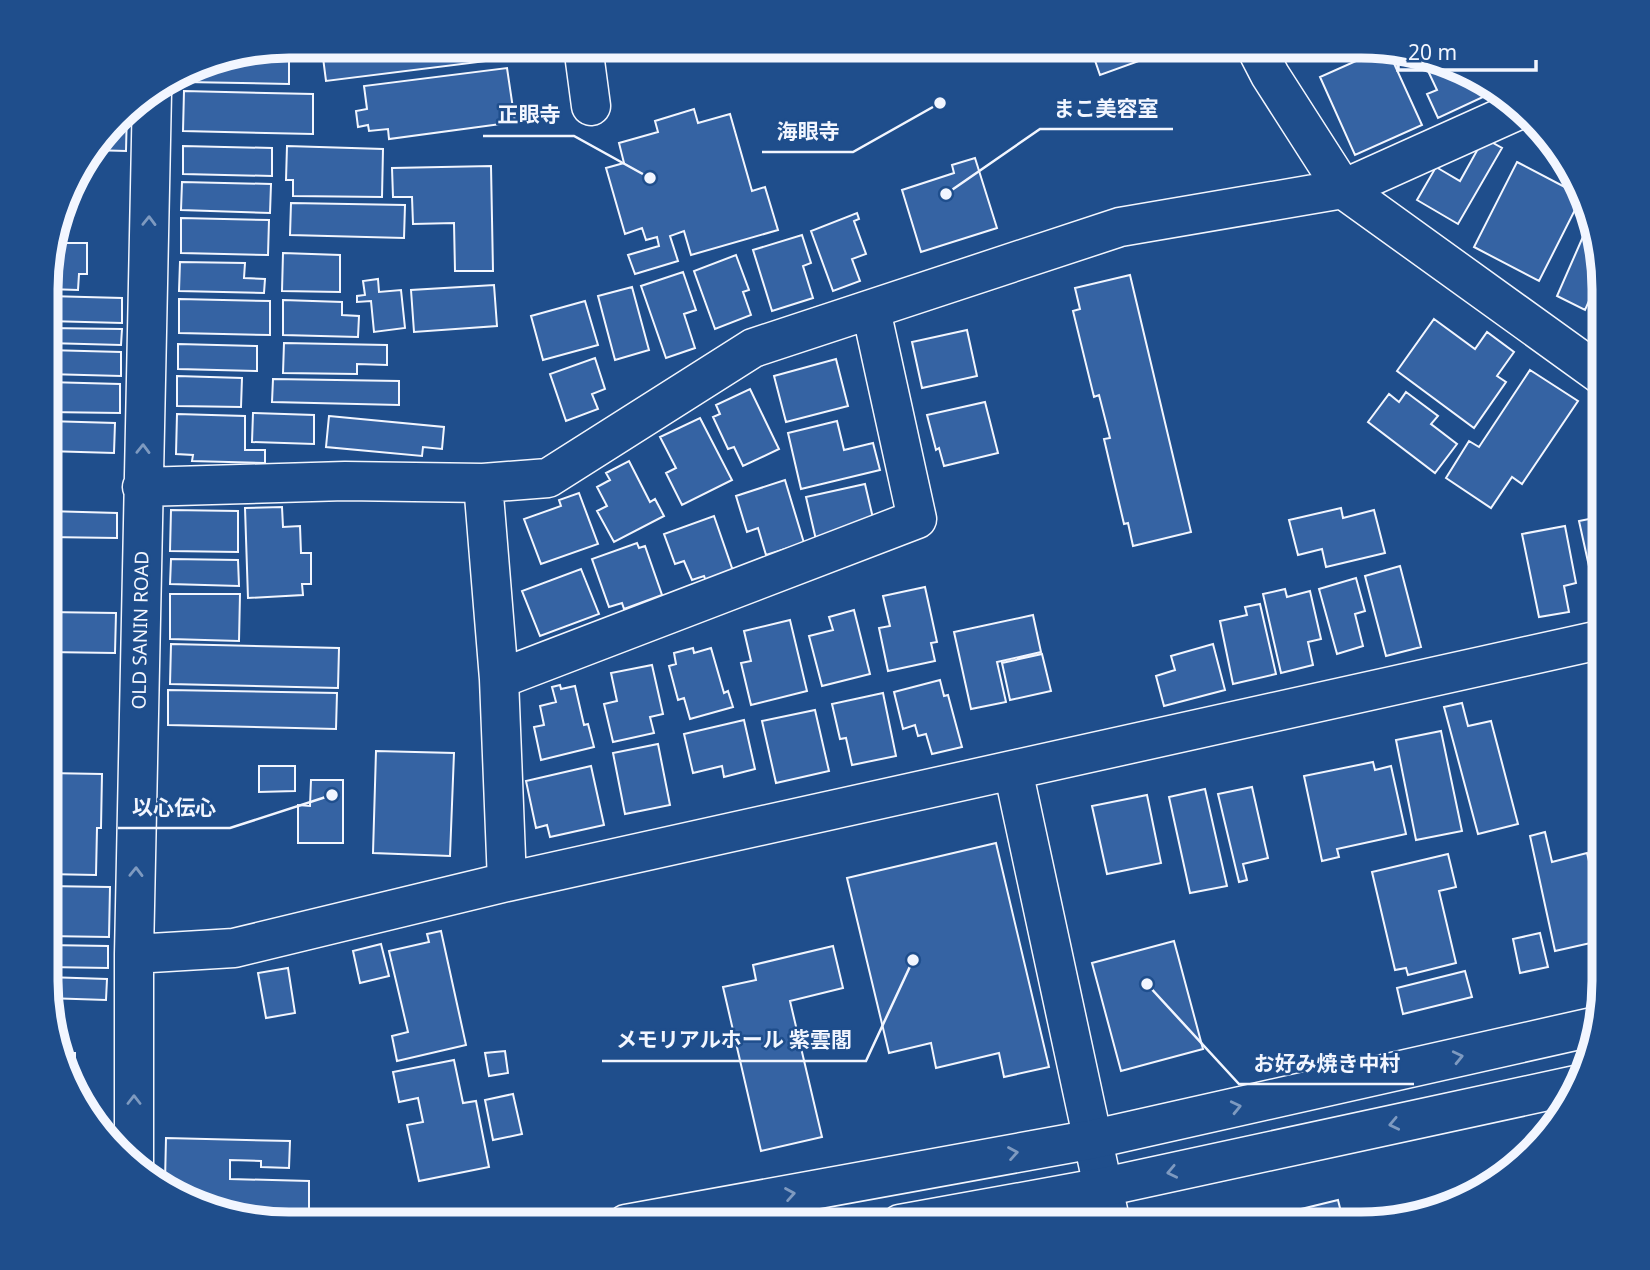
<svg xmlns="http://www.w3.org/2000/svg" width="1650" height="1270" viewBox="0 0 1650 1270" font-family="'Noto Sans','Noto Sans JP',sans-serif">
<rect width="100%" height="100%" fill="#1f4e8c"/>
<path fill="#3563a3" stroke="#f2f6ff" stroke-width="2" d="M 358,46 L 540,46 L 541,54 L 326,81 L 322,50 Z
M 1090,46 L 1162,46 L 1164,52 L 1100,75 Z
M 1385,48 L 1387,48 L 1422,125 L 1355,155 L 1320,77 Z
M 269,49 L 289,50 L 289,84 L 185,82 L 185,73 L 210,59 Z
M 1421,56 L 1454,64 L 1474,76 L 1483,97 L 1438,118 L 1427,94 L 1437,90 Z
M 507,68 L 515,122 L 389,139 L 388,129 L 369,131 L 368,125 L 358,127 L 356,111 L 367,109 L 364,86 Z
M 184,91 L 313,94 L 313,134 L 183,131 Z
M 127,108 L 126,151 L 92,150 Z
M 694,109 L 698,123 L 730,114 L 752,191 L 765,187 L 778,230 L 691,255 L 684,231 L 670,236 L 678,261 L 635,274 L 628,255 L 659,246 L 657,237 L 646,240 L 642,228 L 625,234 L 606,168 L 624,163 L 619,143 L 658,132 L 655,121 Z
M 1484,138 L 1502,148 L 1458,224 L 1417,200 L 1436,167 L 1460,181 Z
M 183,146 L 272,148 L 272,176 L 183,174 Z
M 287,146 L 383,149 L 382,197 L 293,196 L 293,180 L 286,180 Z
M 975,158 L 997,228 L 921,252 L 902,190 L 954,173 L 952,165 Z
M 1517,162 L 1582,196 L 1539,281 L 1474,247 Z
M 491,166 L 493,271 L 455,271 L 454,223 L 413,224 L 412,197 L 393,197 L 392,168 Z
M 182,182 L 271,184 L 270,213 L 181,210 Z
M 291,203 L 405,205 L 404,238 L 290,235 Z
M 857,213 L 859,219 L 854,221 L 866,254 L 852,259 L 860,281 L 833,291 L 811,231 Z
M 181,218 L 269,220 L 268,255 L 181,253 Z
M 1589,223 L 1601,274 L 1585,310 L 1557,296 Z
M 802,235 L 811,263 L 803,266 L 813,298 L 772,311 L 753,250 Z
M 52,243 L 87,243 L 87,274 L 79,274 L 78,290 L 48,289 L 48,257 Z
M 283,253 L 340,255 L 340,292 L 282,291 Z
M 736,255 L 749,290 L 743,292 L 751,315 L 715,329 L 694,271 Z
M 180,262 L 245,263 L 244,278 L 265,279 L 264,293 L 179,291 Z
M 683,272 L 696,310 L 684,314 L 695,348 L 666,358 L 641,286 Z
M 1130,275 L 1191,532 L 1133,546 L 1128,523 L 1124,524 L 1104,439 L 1110,438 L 1099,395 L 1094,397 L 1073,311 L 1080,309 L 1075,288 Z
M 378,279 L 379,292 L 401,290 L 405,328 L 374,332 L 371,301 L 357,302 L 357,296 L 365,295 L 363,281 Z
M 494,285 L 497,326 L 414,332 L 411,290 Z
M 632,287 L 649,350 L 615,360 L 598,296 Z
M 48,296 L 122,298 L 122,323 L 48,321 Z
M 179,299 L 270,301 L 270,335 L 179,333 Z
M 283,300 L 342,302 L 342,315 L 359,316 L 358,337 L 283,335 Z
M 585,301 L 598,345 L 543,360 L 531,316 Z
M 1434,319 L 1475,349 L 1487,332 L 1514,352 L 1497,376 L 1506,382 L 1474,428 L 1397,371 Z
M 1604,327 L 1604,349 L 1597,345 Z
M 47,328 L 122,329 L 121,345 L 47,343 Z
M 967,330 L 977,376 L 922,388 L 912,342 Z
M 284,343 L 387,345 L 387,365 L 357,364 L 357,374 L 283,373 Z
M 178,344 L 257,346 L 257,371 L 178,369 Z
M 47,350 L 121,352 L 121,376 L 47,374 Z
M 595,358 L 605,389 L 592,394 L 598,409 L 566,421 L 550,374 Z
M 836,359 L 848,406 L 786,422 L 774,376 Z
M 1530,370 L 1578,401 L 1522,484 L 1512,477 L 1491,508 L 1446,478 L 1469,441 L 1479,447 Z
M 177,376 L 242,378 L 241,407 L 177,406 Z
M 273,379 L 399,381 L 399,405 L 272,402 Z
M 47,382 L 120,384 L 120,413 L 47,412 Z
M 750,389 L 779,449 L 743,466 L 734,447 L 728,449 L 713,417 L 720,414 L 716,405 Z
M 1406,392 L 1438,416 L 1431,424 L 1457,444 L 1435,473 L 1368,422 L 1389,394 L 1399,402 Z
M 985,402 L 998,453 L 944,466 L 939,448 L 936,450 L 927,415 Z
M 253,413 L 314,415 L 314,444 L 252,442 Z
M 177,414 L 245,416 L 245,450 L 265,450 L 265,463 L 192,461 L 193,455 L 176,454 Z
M 329,416 L 444,427 L 442,449 L 423,447 L 422,456 L 326,447 Z
M 700,418 L 732,480 L 682,505 L 666,473 L 676,468 L 660,437 Z
M 47,421 L 115,423 L 114,453 L 47,451 Z
M 837,421 L 844,450 L 873,443 L 880,470 L 801,489 L 788,433 Z
M 629,461 L 650,502 L 655,499 L 664,516 L 614,542 L 597,511 L 607,506 L 597,487 L 610,480 L 606,473 Z
M 785,480 L 804,543 L 766,555 L 758,528 L 747,532 L 736,496 Z
M 865,484 L 876,531 L 817,544 L 806,497 Z
M 579,493 L 598,544 L 541,564 L 524,519 L 561,506 L 559,500 Z
M 282,507 L 283,527 L 300,526 L 301,553 L 311,553 L 311,584 L 302,584 L 303,595 L 248,598 L 245,508 Z
M 1341,508 L 1343,518 L 1374,510 L 1385,553 L 1326,567 L 1322,549 L 1298,555 L 1289,520 Z
M 171,510 L 238,511 L 238,552 L 170,551 Z
M 47,511 L 117,513 L 117,538 L 47,537 Z
M 714,516 L 733,571 L 706,581 L 704,576 L 692,580 L 684,561 L 675,564 L 664,534 Z
M 1604,516 L 1604,596 L 1596,598 L 1579,521 Z
M 1565,526 L 1576,583 L 1564,586 L 1569,612 L 1539,617 L 1522,534 Z
M 637,543 L 639,548 L 645,546 L 662,595 L 624,609 L 622,603 L 609,607 L 592,559 Z
M 171,559 L 238,560 L 239,586 L 170,584 Z
M 1400,566 L 1421,647 L 1386,656 L 1365,576 Z
M 581,569 L 599,614 L 540,636 L 522,591 Z
M 1356,578 L 1365,611 L 1355,614 L 1363,646 L 1337,654 L 1319,589 Z
M 925,587 L 937,642 L 931,643 L 935,661 L 888,671 L 879,628 L 890,626 L 883,596 Z
M 1285,589 L 1287,597 L 1310,591 L 1321,639 L 1308,642 L 1313,665 L 1281,673 L 1263,594 Z
M 170,594 L 240,594 L 239,641 L 170,639 Z
M 1260,604 L 1276,674 L 1233,684 L 1220,621 L 1247,615 L 1245,607 Z
M 854,610 L 870,674 L 822,686 L 809,636 L 833,630 L 829,617 Z
M 47,612 L 116,613 L 115,653 L 47,652 Z
M 1033,615 L 1041,652 L 997,662 L 1006,702 L 971,709 L 954,632 Z
M 790,620 L 807,691 L 751,705 L 741,663 L 751,661 L 744,631 Z
M 171,644 L 339,648 L 338,688 L 170,684 Z
M 1213,644 L 1225,690 L 1164,706 L 1156,676 L 1175,670 L 1171,656 Z
M 693,648 L 694,653 L 711,648 L 724,693 L 728,691 L 733,707 L 690,719 L 684,698 L 678,700 L 669,666 L 676,664 L 674,653 Z
M 1042,654 L 1051,691 L 1010,700 L 1002,663 Z
M 652,665 L 663,714 L 650,717 L 654,733 L 613,742 L 604,704 L 617,701 L 611,673 Z
M 940,680 L 944,696 L 948,695 L 962,747 L 932,754 L 926,734 L 918,736 L 915,725 L 903,729 L 894,692 Z
M 560,685 L 561,689 L 575,686 L 584,725 L 588,724 L 594,747 L 541,760 L 534,727 L 544,725 L 540,706 L 556,702 L 552,687 Z
M 168,690 L 337,693 L 336,729 L 168,725 Z
M 883,693 L 896,756 L 852,765 L 846,738 L 840,739 L 832,704 Z
M 1462,703 L 1468,726 L 1491,721 L 1518,824 L 1478,834 L 1444,707 Z
M 815,710 L 829,771 L 776,783 L 762,721 Z
M 744,720 L 755,769 L 724,777 L 722,766 L 693,773 L 684,734 Z
M 1441,731 L 1462,831 L 1416,840 L 1396,740 Z
M 658,744 L 670,805 L 625,814 L 613,753 Z
M 376,751 L 454,753 L 450,856 L 373,853 Z
M 1373,762 L 1375,770 L 1391,766 L 1406,834 L 1337,849 L 1339,857 L 1322,861 L 1304,776 Z
M 259,766 L 295,766 L 295,791 L 259,792 Z
M 591,766 L 604,825 L 550,837 L 547,825 L 536,828 L 526,781 Z
M 47,773 L 102,774 L 101,828 L 97,828 L 96,875 L 46,874 Z
M 311,780 L 343,780 L 343,843 L 298,843 L 298,805 L 310,806 Z
M 1252,787 L 1268,858 L 1243,864 L 1247,880 L 1239,882 L 1218,794 Z
M 1205,789 L 1227,886 L 1190,893 L 1169,797 Z
M 1147,795 L 1161,863 L 1107,874 L 1092,806 Z
M 1545,832 L 1552,862 L 1587,853 L 1595,885 L 1604,883 L 1604,940 L 1555,951 L 1530,836 Z
M 996,843 L 1049,1067 L 1004,1077 L 999,1053 L 936,1068 L 931,1043 L 889,1053 L 847,878 Z
M 1448,854 L 1456,887 L 1439,891 L 1456,963 L 1408,975 L 1406,968 L 1395,970 L 1372,872 Z
M 46,886 L 110,887 L 109,937 L 46,936 Z
M 441,931 L 466,1045 L 397,1061 L 392,1036 L 408,1032 L 389,951 L 429,942 L 427,934 Z
M 1540,933 L 1548,967 L 1520,973 L 1513,939 Z
M 1174,941 L 1203,1049 L 1121,1071 L 1092,963 Z
M 381,944 L 389,976 L 360,983 L 353,951 Z
M 46,945 L 108,946 L 108,968 L 46,967 Z
M 833,946 L 843,988 L 790,1001 L 822,1137 L 761,1151 L 723,987 L 756,980 L 753,965 Z
M 288,968 L 295,1013 L 266,1018 L 258,973 Z
M 1465,971 L 1472,997 L 1403,1014 L 1397,988 Z
M 46,977 L 107,979 L 106,1000 L 46,998 Z
M 505,1051 L 508,1073 L 489,1076 L 485,1053 Z
M 61,1053 L 75,1053 L 75,1077 L 68,1077 Z
M 454,1060 L 463,1103 L 476,1101 L 489,1167 L 419,1181 L 407,1125 L 423,1122 L 418,1098 L 399,1102 L 393,1072 Z
M 513,1094 L 522,1134 L 493,1140 L 485,1100 Z
M 166,1138 L 290,1141 L 289,1168 L 261,1167 L 261,1161 L 230,1160 L 230,1179 L 309,1181 L 309,1222 L 259,1221 L 196,1206 L 158,1183 L 165,1182 Z
M 1475,1195 L 1469,1200 L 1396,1216 L 1395,1214 Z
M 1338,1200 L 1344,1224 L 1240,1224 Z"/>
<g fill="none" stroke-linecap="round" stroke-linejoin="round">
<defs>
<path id="street" d="M 583,46 L 591,106
M 1255,46 L 1270,75 L 1343,189 L 1604,377
M 483,483 L 499,679
M 142,487 L 345,481 L 483,483 L 548,478 L 753,348 L 1120,227 L 1343,189 L 1523,108
M 1013,770 L 1111,1224
M 507,882 L 499,679 L 917,519 L 871,310
M 134,954 L 234,948 L 507,882 L 1604,639
M 134,1168 L 134,954 L 152,92"/>
<path id="secondary" d="M 626,1224 L 1094,1139 L 1597,1026
M 900,1224 L 1104,1187 L 1580,1084"/>
</defs>
<use href="#street" stroke="#f2f6ff" stroke-width="41"/>
<use href="#secondary" stroke="#f2f6ff" stroke-width="41"/>
<use href="#street" stroke="#1f4e8c" stroke-width="38"/>
<use href="#secondary" stroke="#1f4e8c" stroke-width="38"/>
</g>
<defs><path id="oneway-chevron" d="M-2-3.5L2.5 0L-2 3.5" fill="none" stroke-width="1.6" stroke-linecap="round" stroke-linejoin="round" transform="scale(1.75)"/></defs>
<g stroke="#7e9ac0">
<use href="#oneway-chevron" transform="translate(149 221) rotate(-89)"/>
<use href="#oneway-chevron" transform="translate(143 449) rotate(-89)"/>
<use href="#oneway-chevron" transform="translate(136 872) rotate(-89)"/>
<use href="#oneway-chevron" transform="translate(1458 1057) rotate(-13)"/>
<use href="#oneway-chevron" transform="translate(134 1100) rotate(-90)"/>
<use href="#oneway-chevron" transform="translate(1236 1107) rotate(-13)"/>
<use href="#oneway-chevron" transform="translate(1394 1124) rotate(168)"/>
<use href="#oneway-chevron" transform="translate(1013 1153) rotate(-10)"/>
<use href="#oneway-chevron" transform="translate(1172 1172) rotate(168)"/>
<use href="#oneway-chevron" transform="translate(790 1194) rotate(-10)"/>
</g>
<g text-anchor="middle" dominant-baseline="central" stroke-width="5" stroke-linejoin="round" paint-order="stroke">
<g font-size="19" fill="#f2f6ff" stroke="#1f4e8c">
<text transform="translate(140 630) rotate(-89)">OLD SANIN ROAD</text>
</g>
</g>
<path d="M0 0H1650V1270H0ZM289 58H1361A231 231 0 0 1 1592 289V981A231 231 0 0 1 1361 1212H289A231 231 0 0 1 58 981V289A231 231 0 0 1 289 58Z" fill="#1f4e8c" fill-rule="evenodd"/>
<path fill="none" stroke="#f2f6ff" stroke-width="9" d="M289 58H1361A231 231 0 0 1 1592 289V981A231 231 0 0 1 1361 1212H289A231 231 0 0 1 58 981V289A231 231 0 0 1 289 58Z"/>
<path fill="none" stroke="#f2f6ff" stroke-width="2.5" d="M946 194L1040 129H1173M650 178L574 136H483M940 103L853 152H762M332 795L230 828H118M913 960L866 1061H602M1147 984L1239 1084H1414"/>
<g fill="#f2f6ff" stroke="#1f4e8c" stroke-width="2.5">
<circle cx="946" cy="194" r="7"/>
<circle cx="650" cy="178" r="7"/>
<circle cx="940" cy="103" r="7"/>
<circle cx="332" cy="795" r="7"/>
<circle cx="913" cy="960" r="7"/>
<circle cx="1147" cy="984" r="7"/>
</g>
<g font-size="21" text-anchor="middle" font-weight="bold" fill="#f2f6ff" stroke="#1f4e8c" stroke-width="5" stroke-linejoin="round" paint-order="stroke">
<text x="1106" y="116">まこ美容室</text>
<text x="529" y="122">正眼寺</text>
<text x="808" y="139">海眼寺</text>
<text x="174" y="815">以心伝心</text>
<text x="734" y="1047">メモリアルホール 紫雲閣</text>
<text x="1327" y="1071">お好み焼き中村</text>
</g>
<path d="M1398 60v10h138v-10" fill="none" stroke="#f2f6ff" stroke-width="3.5"/>
<text x="1408" y="60" font-size="21" fill="#f2f6ff" stroke="#1f4e8c" stroke-width="5" paint-order="stroke">20 m</text>
</svg>
